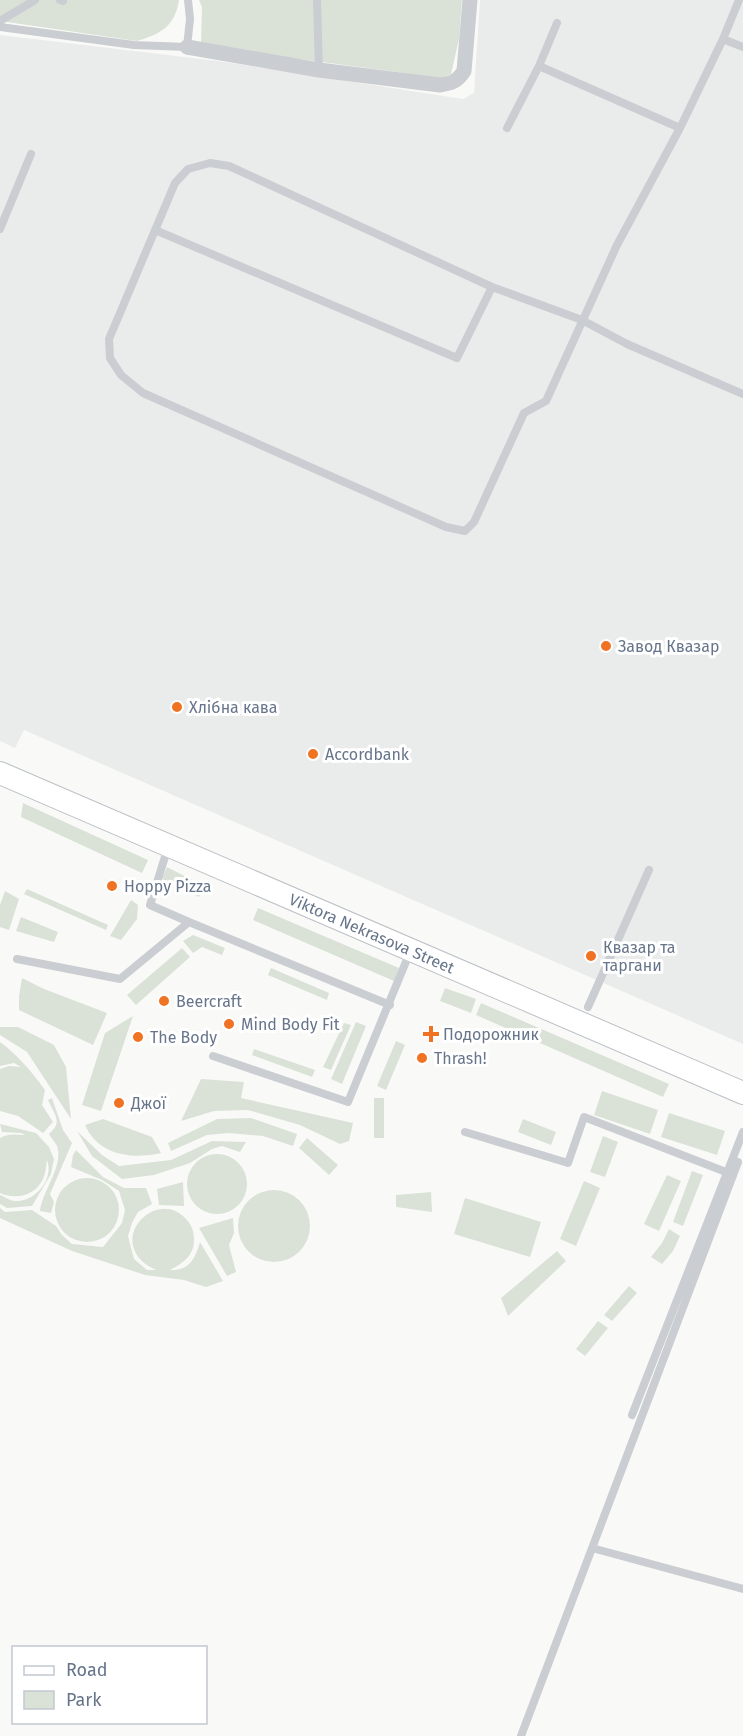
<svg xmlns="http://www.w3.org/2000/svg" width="743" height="1736" viewBox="0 0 743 1736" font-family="'Fira Sans',sans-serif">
<rect width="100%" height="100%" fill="#f9faf7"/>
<path fill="#eaebeb" d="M 480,0 L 743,0 L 743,1044 L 24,730 L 15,748 L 0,741 L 0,35 L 218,61 L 463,99 L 474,93 Z"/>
<path fill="#dae2d8" d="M 0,0 L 179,0 C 175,26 161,34 137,41 L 0,21 Z
M 199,0 L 462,0 L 459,39 L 451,74 L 438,79 L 397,72 L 254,53 L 201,42 L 202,7 Z
M 23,803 L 148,860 L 142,873 L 21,817 Z
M 167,867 L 204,886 L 199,897 L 162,879 Z
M 27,889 L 108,925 L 106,930 L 24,894 Z
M 5,891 L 19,899 L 9,930 L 0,927 L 0,905 Z
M 131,900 L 138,905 L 137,919 L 121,940 L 110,936 Z
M 258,908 L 399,968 L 394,981 L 253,920 Z
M 21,917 L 58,932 L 54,942 L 16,931 Z
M 193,935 L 225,948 L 222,955 L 202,947 L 193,953 L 183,941 Z
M 182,948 L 190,957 L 136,1005 L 127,995 Z
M 271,968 L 329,993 L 327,1000 L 268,975 Z
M 22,978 L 44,989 L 107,1013 L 93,1045 L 19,1010 L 19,996 Z
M 445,988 L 476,999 L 471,1013 L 440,1001 Z
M 481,1003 L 669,1084 L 663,1097 L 476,1015 Z
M 133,1016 L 101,1111 L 82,1105 L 105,1033 Z
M 356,1022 L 366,1026 L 342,1084 L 331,1079 Z
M 344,1023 L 351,1025 L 331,1070 L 323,1067 Z
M 0,1027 L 18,1027 L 54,1045 L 66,1067 L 71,1119 L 27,1052 L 0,1035 Z
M 396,1041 L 405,1045 L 386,1090 L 377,1086 Z
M 0,1042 C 18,1055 32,1072 45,1090 L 42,1105 L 53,1122 L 43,1133 L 18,1116 L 0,1111 L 0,1069 L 9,1066 L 21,1067 L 14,1063 L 0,1066 Z
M 254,1049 L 315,1070 L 312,1077 L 252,1055 Z
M 201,1079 L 244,1082 L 241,1098 L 353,1123 L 349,1141 L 340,1144 L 300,1125 L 248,1110 L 214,1111 L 181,1121 Z
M 602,1091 L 658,1110 L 650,1134 L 594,1115 Z
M 52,1098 L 63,1130 L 72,1143 L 50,1194 L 54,1202 L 51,1213 L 40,1211 C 42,1191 64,1166 57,1146 C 55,1142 51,1138 49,1134 C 63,1122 55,1116 48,1100 Z
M 374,1098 L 384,1098 L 384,1138 L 374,1138 Z
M 669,1113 L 725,1131 L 717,1155 L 661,1137 Z
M 251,1118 L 297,1134 L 293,1146 L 263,1136 L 229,1133 L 207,1135 L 171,1151 L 168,1143 L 217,1119 Z
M 103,1119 L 152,1137 L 161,1153 C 132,1160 98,1155 85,1125 Z
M 523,1119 L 556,1132 L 551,1145 L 518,1132 Z
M 0,1124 L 36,1133 L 49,1147 L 54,1159 L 51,1174 L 32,1206 L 7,1208 L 0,1204 L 0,1195 C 5,1197 12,1202 18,1201 C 36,1200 54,1179 47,1160 C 46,1165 46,1173 43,1179 C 35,1196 16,1200 0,1193 L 0,1138 C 9,1133 16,1135 25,1135 L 21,1133 L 2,1132 Z
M 77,1131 L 102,1155 L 119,1166 L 171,1160 L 212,1141 L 246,1142 L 240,1152 L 222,1146 L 212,1149 L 190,1163 L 154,1175 L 122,1179 L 92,1156 Z
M 603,1136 L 618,1142 L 605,1177 L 590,1172 Z
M 307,1138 L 338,1165 L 329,1175 L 299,1148 Z
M 76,1150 L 103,1177 L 124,1188 L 146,1188 L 152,1204 L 138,1212 L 132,1223 L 128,1236 L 134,1259 L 147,1270 L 156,1270 C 151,1267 145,1265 141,1260 C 113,1231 160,1189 186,1219 C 192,1225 194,1232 194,1240 C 194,1256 182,1264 170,1270 C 189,1271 195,1259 200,1242 L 223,1281 L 206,1287 L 184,1280 L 145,1275 L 72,1251 L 0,1218 L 0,1208 L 5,1212 L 32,1210 L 56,1226 L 62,1235 L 72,1244 L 103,1247 L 122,1223 L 125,1210 L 119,1191 L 102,1180 L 71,1167 L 73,1155 Z
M187 1184a30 30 0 1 1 60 0a30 30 0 1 1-60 0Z
M 692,1171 L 703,1175 L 683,1226 L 673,1222 Z
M 667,1175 L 681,1181 L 659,1231 L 644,1224 Z
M55 1210a32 32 0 1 1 64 0a32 32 0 1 1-64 0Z
M 584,1181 L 600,1188 L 576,1246 L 560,1239 Z
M 183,1182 L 184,1206 L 159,1205 L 157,1189 Z
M238 1226a36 36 0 1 1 72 0a36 36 0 1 1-72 0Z
M 431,1192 L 432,1212 L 396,1207 L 396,1195 Z
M 465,1198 L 541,1222 L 530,1257 L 454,1234 Z
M 233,1218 L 234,1233 L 229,1245 L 236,1272 L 227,1276 L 199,1228 Z
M 669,1229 L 680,1236 L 673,1251 L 662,1264 L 651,1257 L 662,1243 Z
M 557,1251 L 566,1261 L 508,1316 L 501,1298 Z
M 629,1286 L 637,1293 L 612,1321 L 604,1315 Z
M 598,1321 L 608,1328 L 585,1356 L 576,1349 Z"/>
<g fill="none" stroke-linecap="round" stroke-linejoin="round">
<defs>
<g id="secondary">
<path id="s1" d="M 0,773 L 743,1093"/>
</g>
</defs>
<use href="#secondary" stroke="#bcc0c6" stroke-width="24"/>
<path stroke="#cacdd1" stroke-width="8" d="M 60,0 L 63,1
M 317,0 L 319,70
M 739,0 L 723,39 L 680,128 L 617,245 L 546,401 L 524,413 L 474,522 L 465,531 L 446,527 L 143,393 L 121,375 L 110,358 L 109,339 L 175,183 L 188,169 L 210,163 L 229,166 L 492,287 L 582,320 L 627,344 L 743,394
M 0,21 L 35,0
M 0,27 L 134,45 L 187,47 L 190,19 L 188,0
M 723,39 L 743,47
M 539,66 L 680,128
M 507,128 L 539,66 L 557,23
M 0,229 L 31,154
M 155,230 L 457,358 L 492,287
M 168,847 L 150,905 L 189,922
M 17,959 L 120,979 L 189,922 L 390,1005
M 588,1007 L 649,870
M 213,1056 L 348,1102 L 410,952
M 465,1132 L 568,1163 L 584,1117 L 726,1172
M 632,1415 L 743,1132
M 592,1548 L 743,1589
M 521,1736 L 738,1162"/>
<path stroke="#cacdd1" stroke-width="15" d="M 187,47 L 319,70 L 440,85 C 451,83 457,82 464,71 L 470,0"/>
<use href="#secondary" stroke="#fff" stroke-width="22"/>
</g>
<g fill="#ef7322" stroke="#fff" stroke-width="2">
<circle cx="606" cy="646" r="6"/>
<circle cx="177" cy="707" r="6"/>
<circle cx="313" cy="754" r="6"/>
<circle cx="112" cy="886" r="6"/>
<circle cx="591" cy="956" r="6"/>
<circle cx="164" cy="1001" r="6"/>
<circle cx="229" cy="1024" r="6"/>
<path d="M428 1025h6v6h6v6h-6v6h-6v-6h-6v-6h6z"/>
<circle cx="138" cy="1037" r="6"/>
<circle cx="422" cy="1058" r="6"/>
<circle cx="119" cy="1103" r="6"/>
</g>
<g text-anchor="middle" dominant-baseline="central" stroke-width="6" stroke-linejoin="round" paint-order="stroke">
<g font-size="16" fill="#67758b" stroke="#fff" text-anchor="start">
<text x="618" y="646">Завод Квазар</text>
<text x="189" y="707">Хлібна кава</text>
<text x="325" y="754">Accordbank</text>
<text x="124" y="886">Hoppy Pizza</text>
<text x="603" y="947">Квазар та<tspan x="603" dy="18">таргани</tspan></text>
<text x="176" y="1001">Beercraft</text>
<text x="241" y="1024">Mind Body Fit</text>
<text x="443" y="1034">Подорожник</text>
<text x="150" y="1037">The Body</text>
<text x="434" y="1058">Thrash!</text>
<text x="131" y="1103">Джої</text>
</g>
<g font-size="16" fill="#67758b" stroke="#fff">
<text stroke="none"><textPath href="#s1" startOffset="405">Viktora Nekrasova Street</textPath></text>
</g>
</g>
<rect x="12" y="1646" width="195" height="78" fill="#ffffff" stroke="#c2c8d1" stroke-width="1.5"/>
<rect x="24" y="1666" width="30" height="9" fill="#ffffff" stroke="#c2c8d1" stroke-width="1.5"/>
<text x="66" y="1676" font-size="18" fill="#67758b">Road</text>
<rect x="24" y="1691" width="30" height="18" fill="#dae2d8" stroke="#c2c8d1" stroke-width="1.5"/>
<text x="66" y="1706" font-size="18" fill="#67758b">Park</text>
</svg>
